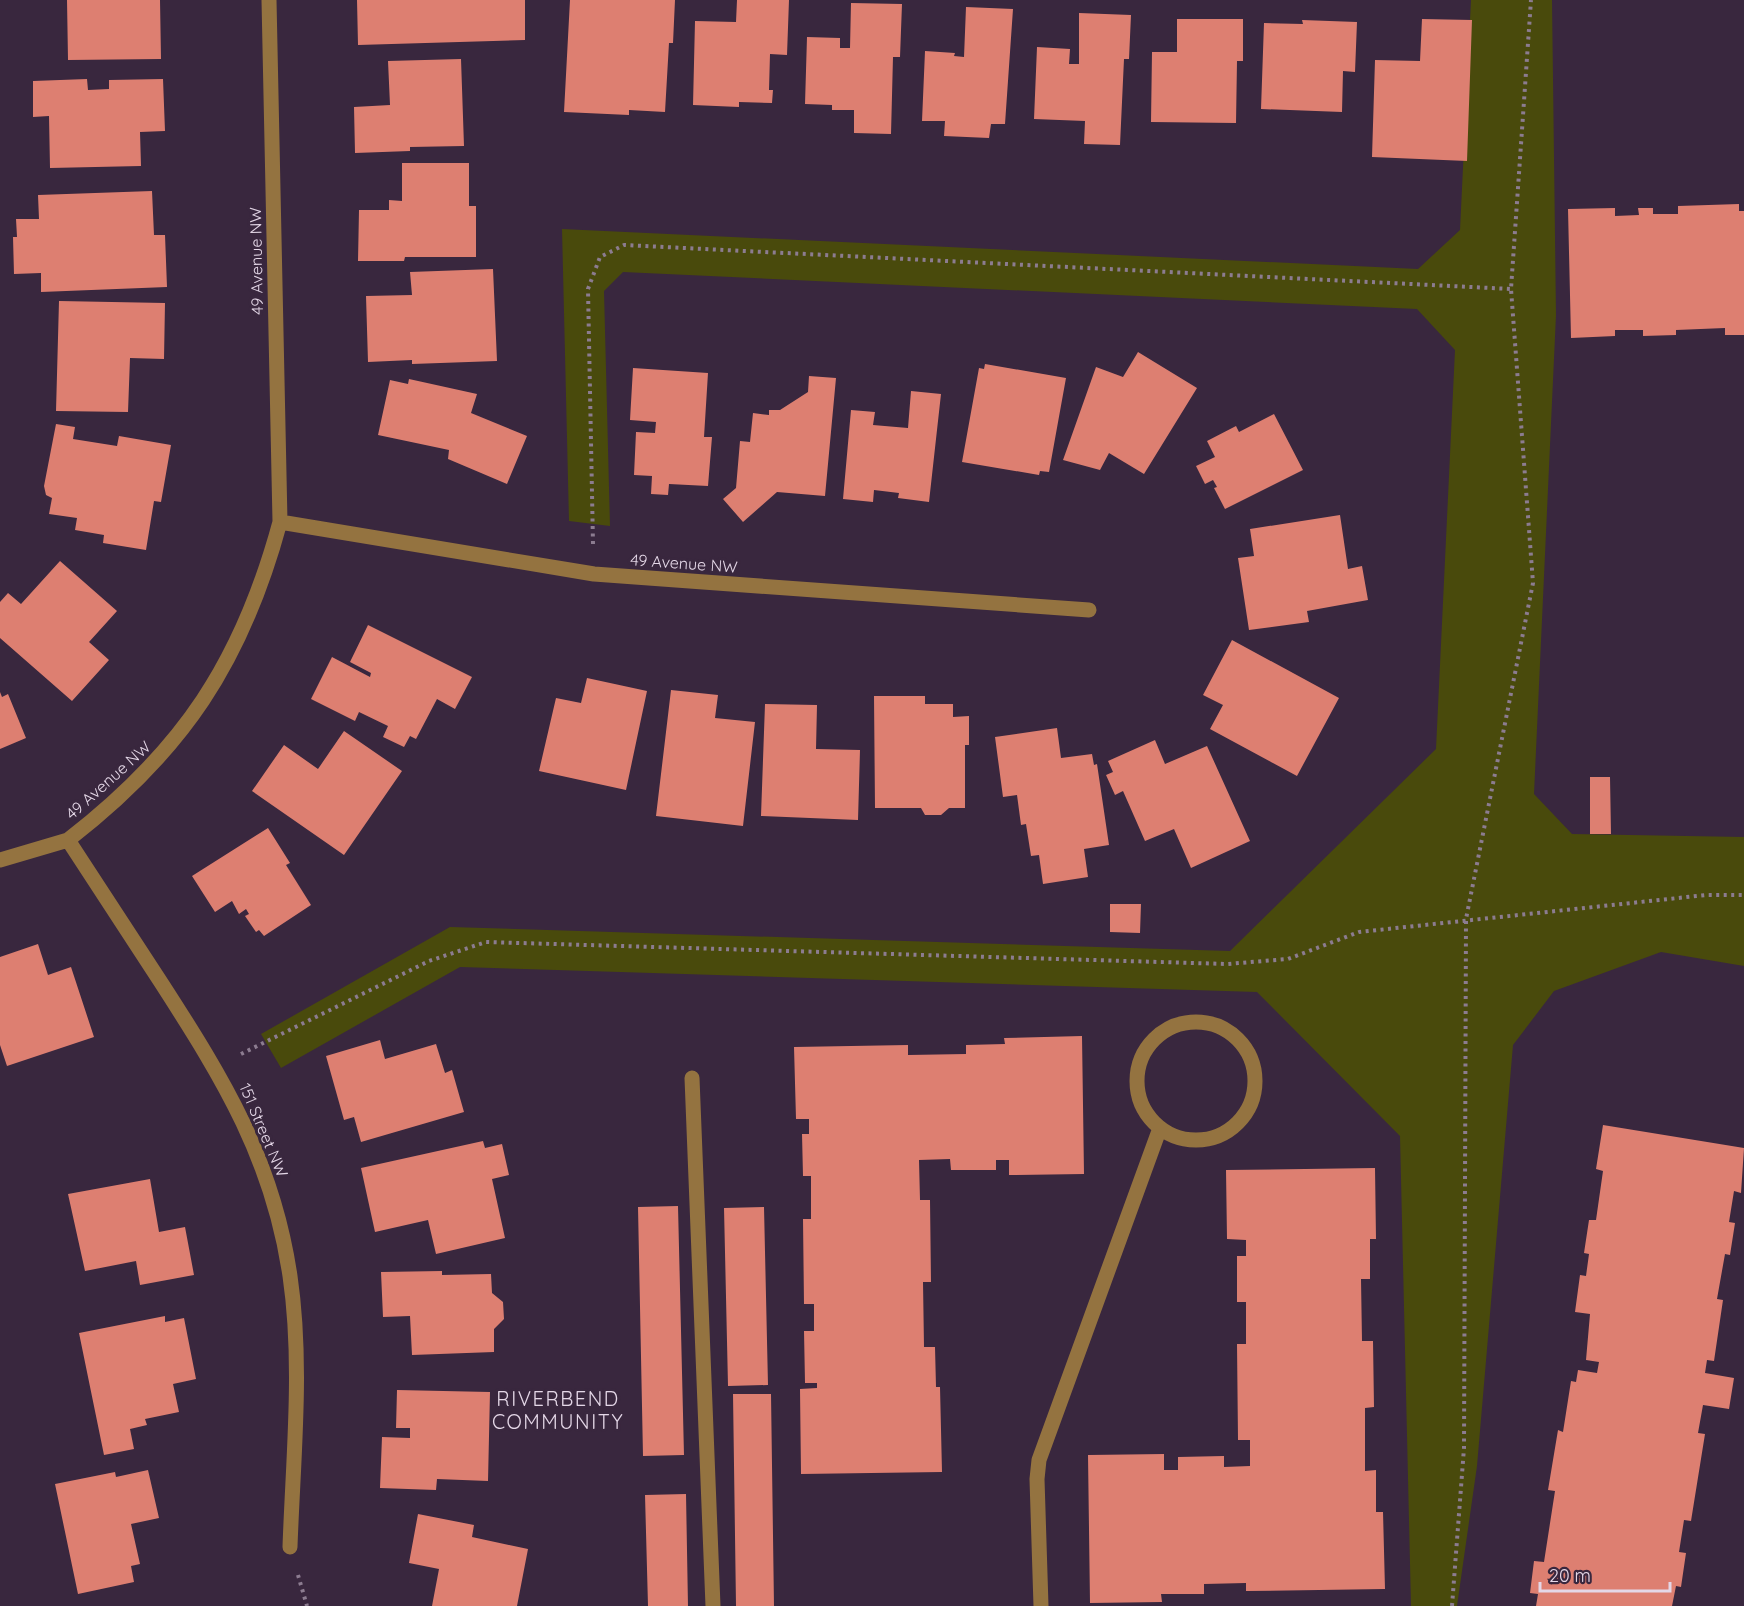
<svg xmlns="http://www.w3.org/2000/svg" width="1744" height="1606" viewBox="0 0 1744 1606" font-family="Quicksand,sans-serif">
<rect width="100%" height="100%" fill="#39273e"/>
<path fill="#494a0c" d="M 1471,0 L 1552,0 L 1556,315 L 1534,794 L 1572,834 L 1744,837 L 1744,966 L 1661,952 L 1554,991 L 1513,1045 L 1477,1466 L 1457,1606 L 1411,1606 L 1400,1136 L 1257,992 L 460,967 L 281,1068 L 261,1034 L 450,927 L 1230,951 L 1436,749 L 1455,350 L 1417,309 L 623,272 L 604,291 L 610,526 L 569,521 L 562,229 L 1418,269 L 1460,230 Z"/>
<path fill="#dd7f71" d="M 67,0 L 160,0 L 161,59 L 68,60 Z
M 357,0 L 525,0 L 525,40 L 358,45 Z
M 570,0 L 675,0 L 673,43 L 669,43 L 665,112 L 629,110 L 629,115 L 564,112 Z
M 737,0 L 789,0 L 787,55 L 770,54 L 769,90 L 773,90 L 772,103 L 739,102 L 739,107 L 693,105 L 695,21 L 736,22 Z
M 851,3 L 902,4 L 900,57 L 893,57 L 891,134 L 854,133 L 854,110 L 832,110 L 832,105 L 805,104 L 807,37 L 840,38 L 840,48 L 850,48 Z
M 966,7 L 1013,9 L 1005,124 L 991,124 L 989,138 L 944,136 L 945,121 L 922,121 L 925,51 L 955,53 L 954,56 L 964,57 Z
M 1079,13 L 1131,15 L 1129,59 L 1124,59 L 1120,145 L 1084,144 L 1085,121 L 1034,119 L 1037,47 L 1070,49 L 1069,64 L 1079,64 Z
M 1177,19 L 1243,19 L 1243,61 L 1237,61 L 1236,123 L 1151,122 L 1152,52 L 1177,52 Z
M 1422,19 L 1472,20 L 1467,161 L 1372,157 L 1375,60 L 1420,61 Z
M 1302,20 L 1357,22 L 1355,72 L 1343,71 L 1342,112 L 1261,109 L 1264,23 L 1303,24 Z
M 461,59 L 464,146 L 410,147 L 410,151 L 355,153 L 354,107 L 390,105 L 388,61 Z
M 87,79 L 88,90 L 109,89 L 109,80 L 163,79 L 165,131 L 140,132 L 141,166 L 50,168 L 49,116 L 33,117 L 33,81 Z
M 402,163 L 469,163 L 469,206 L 476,206 L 476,257 L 405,257 L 404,261 L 358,261 L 359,210 L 389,210 L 389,200 L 402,201 Z
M 152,191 L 154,235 L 165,235 L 167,287 L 41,292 L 41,273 L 14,274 L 13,237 L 17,237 L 16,219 L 39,219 L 38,195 Z
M 1739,204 L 1739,211 L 1744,211 L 1744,335 L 1725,335 L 1725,328 L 1676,330 L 1676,335 L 1643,336 L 1643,330 L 1615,330 L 1615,336 L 1571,338 L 1568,209 L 1615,208 L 1615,216 L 1639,215 L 1638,208 L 1653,208 L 1653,214 L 1678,214 L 1678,206 Z
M 493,269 L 497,361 L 412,364 L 412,360 L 368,362 L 366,296 L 412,295 L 410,272 Z
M 59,301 L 165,303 L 164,359 L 130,358 L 128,412 L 56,411 Z
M 1138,352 L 1197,388 L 1144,474 L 1109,453 L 1100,470 L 1063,460 L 1096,367 L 1123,377 Z
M 985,364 L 1066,378 L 1049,472 L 1040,471 L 1039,475 L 962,462 L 979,368 L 984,369 Z
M 633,368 L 708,373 L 704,437 L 712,437 L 708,486 L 669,484 L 668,495 L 651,494 L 652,476 L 634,475 L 636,432 L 655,433 L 656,422 L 630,420 Z
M 809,376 L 836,378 L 825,496 L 777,492 L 743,522 L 723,499 L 736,488 L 740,441 L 750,442 L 753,413 L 769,415 L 769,410 L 780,410 L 808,392 Z
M 409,379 L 477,394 L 471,413 L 527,436 L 507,484 L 448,459 L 449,450 L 378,435 L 390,380 L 408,384 Z
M 911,391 L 941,394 L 929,502 L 898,498 L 899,493 L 874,490 L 873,502 L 843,499 L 851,410 L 875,412 L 873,425 L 908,428 Z
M 1274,414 L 1303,470 L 1225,509 L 1214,488 L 1217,487 L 1213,480 L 1205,484 L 1196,466 L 1215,457 L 1207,441 L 1236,426 L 1239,432 Z
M 56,424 L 75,427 L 73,439 L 117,446 L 119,436 L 171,445 L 161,502 L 154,501 L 146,550 L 103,543 L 104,535 L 75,530 L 77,518 L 49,514 L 52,498 L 46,495 L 44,486 Z
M 1340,515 L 1348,569 L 1362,566 L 1368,600 L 1307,611 L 1309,622 L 1249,630 L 1238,558 L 1254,556 L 1250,529 Z
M 60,561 L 117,611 L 89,642 L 109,660 L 72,701 L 0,638 L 0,602 L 8,593 L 21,604 Z
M 368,625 L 472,677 L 455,709 L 437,699 L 416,739 L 410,736 L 404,747 L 383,737 L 388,726 L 359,712 L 355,721 L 311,699 L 332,657 L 370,677 L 371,673 L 350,662 Z
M 1232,640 L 1339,698 L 1297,776 L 1210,729 L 1223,705 L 1203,695 Z
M 587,678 L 647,691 L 626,790 L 539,771 L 556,698 L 581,703 Z
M 671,690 L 718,695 L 715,718 L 755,722 L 743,826 L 656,816 Z
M 0,692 L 2,697 L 8,694 L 26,738 L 0,749 Z
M 874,696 L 925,696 L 925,704 L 953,704 L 953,717 L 969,716 L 969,745 L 965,745 L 965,808 L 949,808 L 941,815 L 925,815 L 921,808 L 875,808 Z
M 765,704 L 817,705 L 816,749 L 860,750 L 858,820 L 761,816 Z
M 1057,728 L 1061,758 L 1092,754 L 1094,765 L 1097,764 L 1109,845 L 1084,849 L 1088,877 L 1043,884 L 1039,855 L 1031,856 L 1026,824 L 1021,825 L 1017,795 L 1003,797 L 995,737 Z
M 344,731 L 402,771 L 344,855 L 252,791 L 284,745 L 318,769 Z
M 1155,740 L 1165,764 L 1207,746 L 1250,841 L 1191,868 L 1174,829 L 1145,841 L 1123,791 L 1115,795 L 1106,775 L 1113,772 L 1108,761 Z
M 1590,777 L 1610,777 L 1611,834 L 1590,834 Z
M 268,828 L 290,863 L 286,865 L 311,905 L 264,936 L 259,930 L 256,932 L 245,916 L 249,914 L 246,909 L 239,914 L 232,901 L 215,912 L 192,876 Z
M 1110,904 L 1141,904 L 1140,933 L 1110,932 Z
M 38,944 L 48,975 L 71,967 L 94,1037 L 7,1066 L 0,1045 L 0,957 Z
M 1082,1036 L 1084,1174 L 1009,1175 L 1009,1160 L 996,1160 L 996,1170 L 951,1170 L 950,1159 L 919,1160 L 920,1200 L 930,1200 L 931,1282 L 923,1282 L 924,1347 L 935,1347 L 936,1387 L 940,1387 L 942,1472 L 801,1474 L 800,1389 L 817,1388 L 817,1383 L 805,1383 L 804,1331 L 814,1331 L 814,1304 L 804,1304 L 803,1219 L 811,1219 L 811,1176 L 803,1176 L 802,1134 L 809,1134 L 809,1119 L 796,1119 L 794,1047 L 908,1045 L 908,1055 L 966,1054 L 966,1045 L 1005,1044 L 1004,1038 Z
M 380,1040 L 385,1059 L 436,1044 L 445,1073 L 452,1070 L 464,1112 L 361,1142 L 354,1117 L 344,1120 L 326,1056 Z
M 1603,1125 L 1744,1148 L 1741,1193 L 1734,1191 L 1729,1222 L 1735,1223 L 1730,1255 L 1725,1254 L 1717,1299 L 1723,1300 L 1714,1361 L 1707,1360 L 1705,1373 L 1734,1378 L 1729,1409 L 1703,1405 L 1698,1433 L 1705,1434 L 1691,1521 L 1684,1520 L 1679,1552 L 1686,1553 L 1681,1587 L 1676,1586 L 1672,1606 L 1536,1606 L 1538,1594 L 1530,1593 L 1534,1561 L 1544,1562 L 1555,1491 L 1548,1490 L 1558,1430 L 1563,1432 L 1571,1381 L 1576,1382 L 1578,1370 L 1597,1373 L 1599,1362 L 1586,1360 L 1590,1314 L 1575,1312 L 1580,1275 L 1586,1276 L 1589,1254 L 1584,1253 L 1589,1220 L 1596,1220 L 1603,1171 L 1596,1169 Z
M 483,1141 L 485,1148 L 502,1144 L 509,1175 L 492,1179 L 505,1238 L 436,1254 L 428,1220 L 375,1232 L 361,1168 Z
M 1375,1168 L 1376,1239 L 1370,1239 L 1370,1279 L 1361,1279 L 1362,1341 L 1373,1341 L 1374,1407 L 1365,1408 L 1365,1471 L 1376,1470 L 1376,1512 L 1383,1512 L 1385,1589 L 1246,1591 L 1246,1583 L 1204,1584 L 1204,1594 L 1161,1594 L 1162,1602 L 1090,1603 L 1088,1455 L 1164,1454 L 1164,1470 L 1178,1470 L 1178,1457 L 1224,1456 L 1224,1467 L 1250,1466 L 1250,1440 L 1238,1440 L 1237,1344 L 1246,1344 L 1246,1302 L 1237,1302 L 1237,1256 L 1246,1256 L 1246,1240 L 1227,1239 L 1226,1170 Z
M 150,1179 L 159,1232 L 185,1227 L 194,1275 L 140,1285 L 136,1261 L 85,1271 L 68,1194 Z
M 678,1206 L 684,1455 L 643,1456 L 638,1207 Z
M 764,1207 L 768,1385 L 728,1386 L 724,1208 Z
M 442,1271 L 442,1275 L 491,1274 L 492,1293 L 503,1302 L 504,1319 L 494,1329 L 494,1352 L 412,1355 L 410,1316 L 383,1317 L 381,1272 Z
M 165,1316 L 165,1322 L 184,1318 L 196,1379 L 173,1384 L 179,1412 L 145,1419 L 147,1425 L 130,1429 L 134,1449 L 104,1455 L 79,1333 Z
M 397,1390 L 490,1392 L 488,1481 L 437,1479 L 436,1490 L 380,1488 L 382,1437 L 410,1438 L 410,1428 L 396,1428 Z
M 733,1394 L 771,1394 L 774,1606 L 736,1606 Z
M 148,1470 L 159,1518 L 131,1524 L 140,1564 L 131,1566 L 134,1582 L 78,1594 L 55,1484 L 115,1472 L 116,1477 Z
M 686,1494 L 688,1606 L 648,1606 L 645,1495 Z
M 418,1514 L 474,1525 L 472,1537 L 528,1549 L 517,1606 L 432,1606 L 439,1569 L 409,1563 Z"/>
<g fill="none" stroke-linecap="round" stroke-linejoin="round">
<path stroke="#8c7c90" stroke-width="4" stroke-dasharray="3 4.5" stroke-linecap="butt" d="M 593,544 L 588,289 L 600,257 L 624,245 L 1511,289
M 241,1054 L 429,961 L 486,942 L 1227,964 L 1288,959 L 1359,932 L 1706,895 L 1744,895
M 298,1575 L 307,1606
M 1452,1606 L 1464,1448 L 1466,919 L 1533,583 L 1511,289 L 1531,0"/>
<path stroke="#947340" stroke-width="15" d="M 280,522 L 594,574 L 1089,610
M 68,840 C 183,751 242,662 280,522 L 269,0
M 0,860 L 68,840 C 99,888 131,936 162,984 C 224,1080 273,1160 290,1276 C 303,1365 293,1458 290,1547
M1137 1081a59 59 0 1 1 118 0a59 59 0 1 1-118 0Z
M 692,1078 L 713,1606
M 1041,1606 L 1037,1479 L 1039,1460 L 1160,1128"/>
</g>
<g text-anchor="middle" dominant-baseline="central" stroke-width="6" stroke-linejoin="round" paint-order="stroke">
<g font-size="16" fill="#e4d7e7" stroke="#39273e">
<text transform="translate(256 261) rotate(-91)">49 Avenue NW</text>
<text transform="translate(684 563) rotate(4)">49 Avenue NW</text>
<text transform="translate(108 780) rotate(-42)">49 Avenue NW</text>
<text transform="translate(264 1130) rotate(67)">151 Street NW</text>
</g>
<g font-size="20" letter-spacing="1.5" fill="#e4d7e7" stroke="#39273e">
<text x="558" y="1398">RIVERBEND<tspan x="558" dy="23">COMMUNITY</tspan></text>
</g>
</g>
<path d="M1540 1582v9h130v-9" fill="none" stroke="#e4d7e7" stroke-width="3"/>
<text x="1549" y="1582" font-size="18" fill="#e4d7e7" stroke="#39273e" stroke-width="4.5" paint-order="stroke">20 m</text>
</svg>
